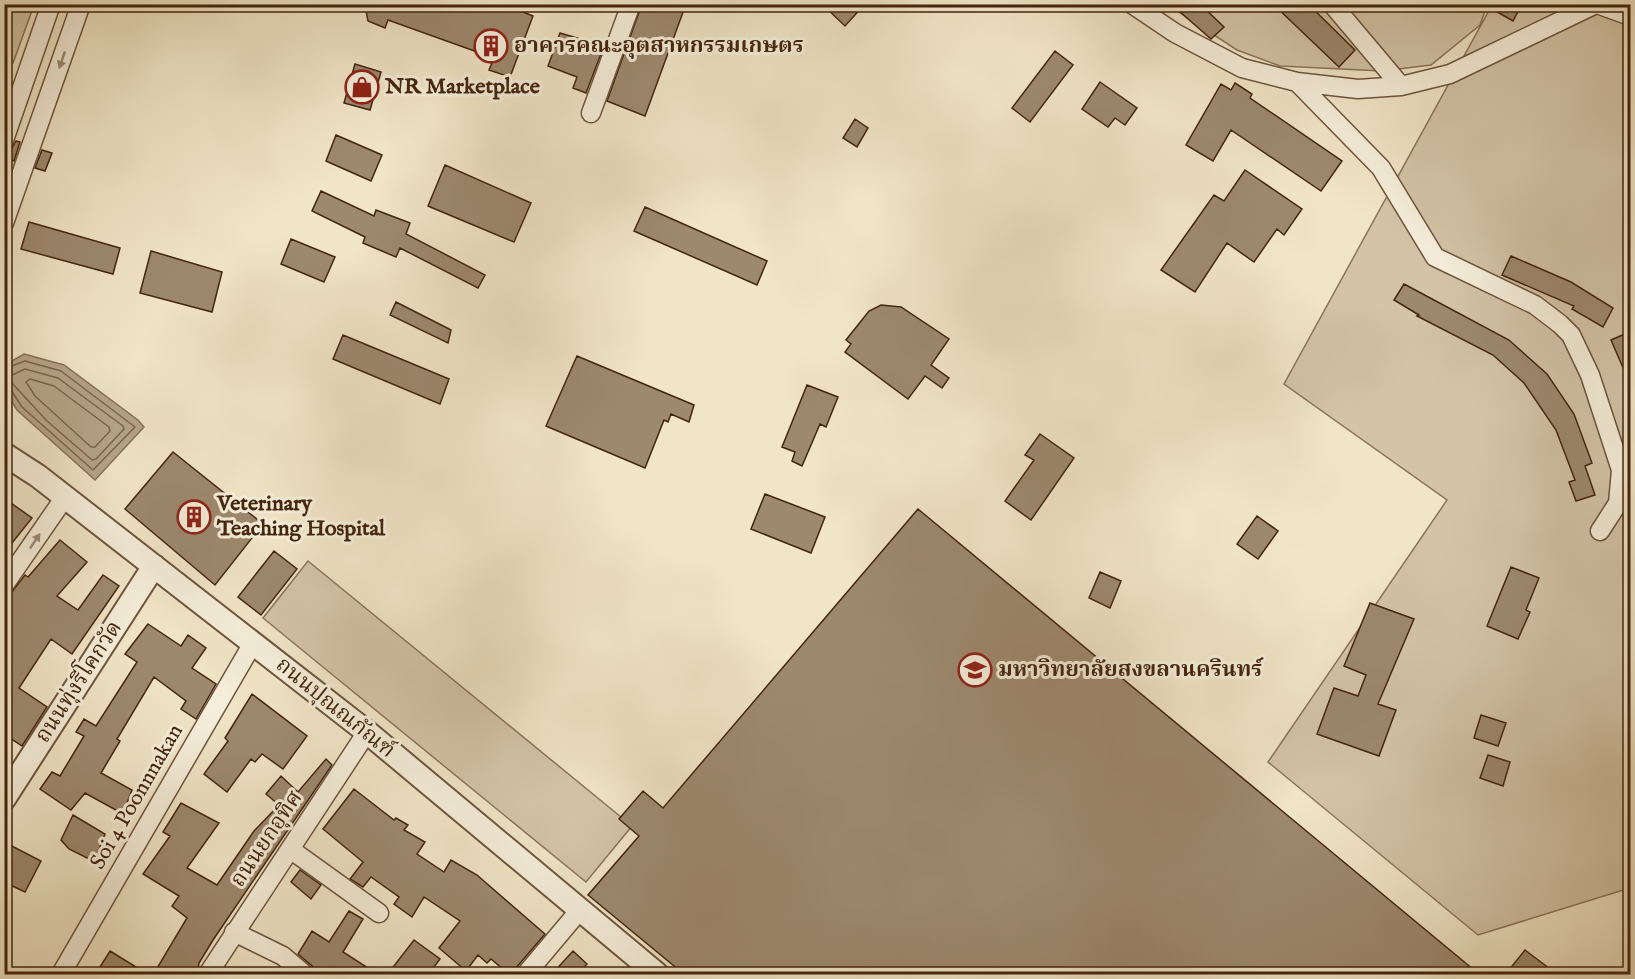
<svg xmlns="http://www.w3.org/2000/svg" width="1635" height="979" viewBox="0 0 1635 979" font-family="'IM FELL English','Noto Serif Thai',serif">
<rect width="100%" height="100%" fill="#f0e5c6"/>
<filter id="stains"><feTurbulence type="fractalNoise" baseFrequency=".00333" numOctaves="4"/><feColorMatrix values="0 0 0 0 .2 0 0 0 0 .09 0 0 0 0 .02 0 0 0 .5 -.17"/></filter>
<radialGradient id="worn" r=".72"><stop offset=".6" stop-color="#630" stop-opacity="0"/><stop offset="1" stop-color="#630" stop-opacity=".3"/></radialGradient>
<path fill="#d3c4a7" stroke="#8b745a" stroke-width="1.5" d="M 4,5 L 34,5 L 13,63 L 5,60 Z
M 1168,5 L 1487,5 L 1480,25 L 1431,65 L 1382,71 L 1280,66 L 1237,50 Z
M 1492,5 L 1630,5 L 1630,888 L 1478,935 L 1268,762 L 1447,500 L 1284,384 Z
M 308,561 L 632,826 L 586,882 L 263,618 Z"/>
<path fill="#b5a487" stroke="#877157" stroke-width="1.5" d="M 24,354 L 64,365 L 138,420 L 144,427 L 95,480 L 17,410 L 5,390 L 5,365 Z"/>
<g fill="none" stroke-linecap="round" stroke-linejoin="round">
<path stroke="#7c644a" stroke-width="1.5" d="M 4,369 L 25,361 L 61,371 L 135,427 L 93,470 L 22,407 L 11,390 L 4,388
M 25,369 L 58,378 L 123,426 L 124,429 L 96,459 L 92,460 L 47,421 L 10,381 L 10,376 Z
M 30,379 L 54,386 L 109,427 L 110,431 L 95,447 L 91,447 L 35,396 L 26,382 Z"/>
</g>
<path fill="#9d896e" stroke="#43250e" stroke-width="1.5" d="M 387,4 L 503,4 L 533,16 L 510,77 L 489,70 L 494,58 L 388,20 L 385,28 L 368,21 L 366,11 L 373,6 L 385,10 Z
M 642,4 L 686,4 L 645,116 L 607,101 Z
M 822,4 L 865,4 L 845,26 Z
M 1171,4 L 1200,4 L 1224,27 L 1211,39 Z
M 1273,4 L 1308,4 L 1355,50 L 1339,67 Z
M 1483,4 L 1522,4 L 1513,21 Z
M 560,33 L 604,46 L 586,93 L 573,88 L 577,77 L 548,66 Z
M 1055,51 L 1073,65 L 1030,122 L 1012,108 Z
M 355,64 L 381,72 L 370,110 L 344,103 Z
M 1100,82 L 1137,108 L 1125,125 L 1115,118 L 1108,127 L 1082,109 Z
M 1235,83 L 1252,94 L 1250,98 L 1342,161 L 1321,191 L 1231,130 L 1213,161 L 1186,145 L 1221,84 L 1231,90 Z
M 855,119 L 868,128 L 857,147 L 843,138 Z
M 336,135 L 382,155 L 371,181 L 326,161 Z
M 16,141 L 20,142 L 14,161 L 4,157 L 4,151 L 12,148 Z
M 42,150 L 52,153 L 45,171 L 35,168 Z
M 445,165 L 531,203 L 514,242 L 428,206 Z
M 1245,170 L 1302,209 L 1284,235 L 1277,229 L 1254,262 L 1227,243 L 1195,292 L 1161,270 L 1214,195 L 1224,201 Z
M 321,191 L 374,216 L 376,210 L 410,223 L 406,234 L 485,275 L 478,288 L 400,248 L 396,257 L 363,243 L 365,237 L 312,211 Z
M 645,207 L 767,261 L 757,285 L 634,231 Z
M 29,222 L 120,248 L 113,274 L 21,249 Z
M 291,239 L 335,257 L 324,282 L 281,264 Z
M 151,251 L 222,272 L 212,312 L 140,293 Z
M 1511,256 L 1571,282 L 1613,308 L 1603,327 L 1572,309 L 1574,306 L 1502,275 Z
M 1404,284 L 1509,340 L 1547,374 L 1574,414 L 1592,463 L 1585,466 L 1595,495 L 1576,501 L 1569,482 L 1575,480 L 1556,430 L 1524,383 L 1493,355 L 1417,316 L 1419,315 L 1394,300 Z
M 396,302 L 451,330 L 448,343 L 390,315 Z
M 881,305 L 901,307 L 949,339 L 931,365 L 949,378 L 942,388 L 925,376 L 908,399 L 845,352 L 851,344 L 846,340 L 869,311 Z
M 1627,333 L 1630,341 L 1630,384 L 1611,340 Z
M 343,335 L 449,379 L 440,404 L 333,359 Z
M 577,356 L 694,405 L 689,422 L 671,414 L 668,422 L 664,420 L 645,468 L 546,426 Z
M 807,385 L 838,397 L 826,427 L 820,424 L 802,466 L 792,461 L 795,452 L 782,447 Z
M 1040,434 L 1074,458 L 1031,520 L 1005,501 L 1034,460 L 1025,455 Z
M 173,452 L 263,524 L 215,585 L 125,509 Z
M 765,494 L 825,517 L 811,553 L 751,529 Z
M 4,498 L 32,518 L 4,553 Z
M 918,509 L 1480,975 L 685,975 L 588,895 L 639,836 L 619,819 L 643,791 L 663,808 Z
M 1257,516 L 1278,531 L 1258,559 L 1237,544 Z
M 60,540 L 87,562 L 57,596 L 78,610 L 103,575 L 119,586 L 72,654 L 51,639 L 19,688 L 47,707 L 22,746 L 4,734 L 4,602 L 25,575 L 28,577 Z
M 274,551 L 297,569 L 261,615 L 238,597 Z
M 1511,567 L 1539,578 L 1526,610 L 1530,612 L 1518,639 L 1487,626 Z
M 1100,572 L 1121,581 L 1110,608 L 1089,598 Z
M 1370,603 L 1414,619 L 1378,704 L 1396,710 L 1379,756 L 1317,734 L 1334,688 L 1358,696 L 1366,675 L 1344,666 Z
M 148,624 L 181,646 L 188,635 L 206,648 L 192,668 L 216,684 L 196,719 L 181,709 L 186,701 L 154,677 L 117,739 L 120,741 L 101,773 L 132,790 L 123,814 L 85,793 L 71,810 L 40,789 L 52,772 L 60,776 L 84,736 L 76,732 L 84,719 L 96,726 L 137,662 L 125,654 Z
M 252,694 L 307,736 L 283,769 L 262,754 L 255,762 L 251,759 L 227,792 L 204,774 L 228,741 L 225,738 Z
M 1481,715 L 1506,723 L 1498,746 L 1474,738 Z
M 1488,755 L 1510,762 L 1503,786 L 1480,778 Z
M 326,759 L 332,765 L 213,940 L 199,963 L 197,975 L 153,975 L 187,918 L 172,906 L 179,896 L 143,874 L 170,836 L 163,832 L 181,803 L 219,823 L 187,868 L 217,885 L 254,831 L 279,805 L 266,794 L 281,776 L 298,792 Z
M 354,789 L 394,820 L 396,818 L 408,825 L 404,830 L 425,842 L 417,854 L 444,872 L 451,860 L 477,875 L 545,934 L 510,975 L 491,959 L 487,963 L 478,955 L 466,971 L 439,948 L 460,921 L 424,897 L 412,917 L 394,904 L 399,897 L 371,877 L 363,887 L 350,879 L 363,862 L 323,829 Z
M 73,815 L 105,834 L 96,857 L 87,858 L 69,849 L 61,840 Z
M 4,842 L 41,861 L 25,892 L 4,882 Z
M 300,870 L 321,885 L 311,899 L 291,882 Z
M 349,911 L 363,919 L 343,952 L 379,975 L 323,975 L 298,954 L 312,931 L 329,942 Z
M 414,940 L 440,959 L 428,975 L 387,975 Z
M 1525,950 L 1558,975 L 1505,975 Z
M 110,951 L 149,975 L 95,975 Z
M 573,951 L 587,964 L 577,975 L 551,975 Z"/>
<g fill="none" stroke-linecap="round" stroke-linejoin="round">
<defs>
<path id="minor" d="M 1132,4 L 1175,33 L 1242,68 L 1297,82 L 1358,89 L 1401,86 L 1450,74 L 1596,4
M 1332,4 L 1401,86
M 1597,4 L 1630,16
M 1297,82 L 1381,168 L 1435,257 L 1535,305 L 1560,324 L 1571,335 L 1590,375 L 1621,470 L 1618,503 L 1600,531
M 591,113 L 631,4
M 4,140 L 51,4
M 4,223 L 81,4
M 4,585 L 65,497
M 290,849 L 379,913
M 234,932 L 283,956 L 304,974
M 61,974 L 253,643
M 208,974 L 367,732
M 526,974 L 579,911"/>
<path id="tertiary" d="M 4,454 L 38,476 L 367,732 L 657,974
M 4,799 L 154,566"/>
</defs>
<use href="#minor" stroke="#6e553c" stroke-width="21"/>
<use href="#tertiary" stroke="#6e553c" stroke-width="26"/>
<use href="#minor" stroke="#f5eeda" stroke-width="18"/>
<use href="#tertiary" stroke="#f5eeda" stroke-width="22"/>
</g>
<defs><path id="oneway-solid" d="M-6-.8H1V-3.2L6.5 0L1 3.2V.8H-6Z" transform="scale(1.5)"/></defs>
<g fill="#9c8a74">
<use href="#oneway-solid" transform="translate(62 60) rotate(109)"/>
<use href="#oneway-solid" transform="translate(35 541) rotate(-56)"/>
</g>
<defs>
<symbol id="building-ring" viewBox="-11 -11 22 22"><circle r="9.5" fill="#f5eeda" stroke="#8f2418" stroke-width="1.5"/><path d="M-4-6H4V6H1V3H-1V6H-4ZM-2.5-4.3h1.7v1.8h-1.7ZM.8-4.3h1.7v1.8H.8ZM-2.5-1h1.7V.8h-1.7ZM.8-1h1.7V.8H.8Z" fill="#8f2418"/></symbol>
<symbol id="shop-ring" viewBox="-11 -11 22 22"><circle r="9.5" fill="#f5eeda" stroke="#8f2418" stroke-width="1.5"/><path d="M-5-2.5h2.3a2.7 3.5 0 0 1 5.4 0H5L5.5 6h-11ZM-1.5-2.5h3a1.5 2.3 0 0 0-3 0Z" fill="#8f2418"/></symbol>
<symbol id="university-ring" viewBox="-11 -11 22 22"><circle r="9.5" fill="#f5eeda" stroke="#8f2418" stroke-width="1.5"/><path d="M0-5L7-2L0 1L-7-2ZM-4 1L0 2.5L4 1V4Q0 6-4 4Z" fill="#8f2418"/></symbol>
</defs>
<g fill-rule="evenodd">
<use href="#building-ring" x="472" y="27" width="38" height="38"/>
<use href="#shop-ring" x="343" y="68" width="38" height="38"/>
<use href="#building-ring" x="175" y="498" width="38" height="38"/>
<use href="#university-ring" x="956" y="651" width="38" height="38"/>
</g>
<g text-anchor="middle" dominant-baseline="central" stroke-width="6" stroke-linejoin="round" paint-order="stroke">
<g font-size="22" font-weight="bold" fill="#43250e" stroke="#f5eeda" text-anchor="start">
<text x="514" y="46">อาคารคณะอุตสาหกรรมเกษตร</text>
<text x="385" y="87">NR Marketplace</text>
<text x="217" y="504">Veterinary<tspan x="217" dy="25">Teaching Hospital</tspan></text>
<text x="998" y="670">มหาวิทยาลัยสงขลานครินทร์</text>
</g>
<g font-size="22" fill="#43250e" stroke="#f5eeda">
<text transform="translate(79 682) rotate(-57)">ถนนทุ่งรีโคกวัด</text>
<text transform="translate(335 708) rotate(39)">ถนนปุณณกัณฑ์</text>
<text transform="translate(137 797) rotate(-60)">Soi 4 Poonnnakan</text>
<text transform="translate(267 839) rotate(-56)">ถนนยกอุทิศ</text>
</g>
</g>
<rect width="1635" height="979" fill="none" stroke="#f0e5c6" stroke-width="24"/>
<rect x="6" y="6" width="1623" height="967" fill="none" stroke="#43250e" stroke-width="3"/>
<rect x="12" y="12" width="1611" height="955" fill="none" stroke="#43250e" stroke-width="1.5"/>
<rect width="100%" height="100%" filter="url(#stains)"/>
<rect width="100%" height="100%" fill="url(#worn)"/>
</svg>
